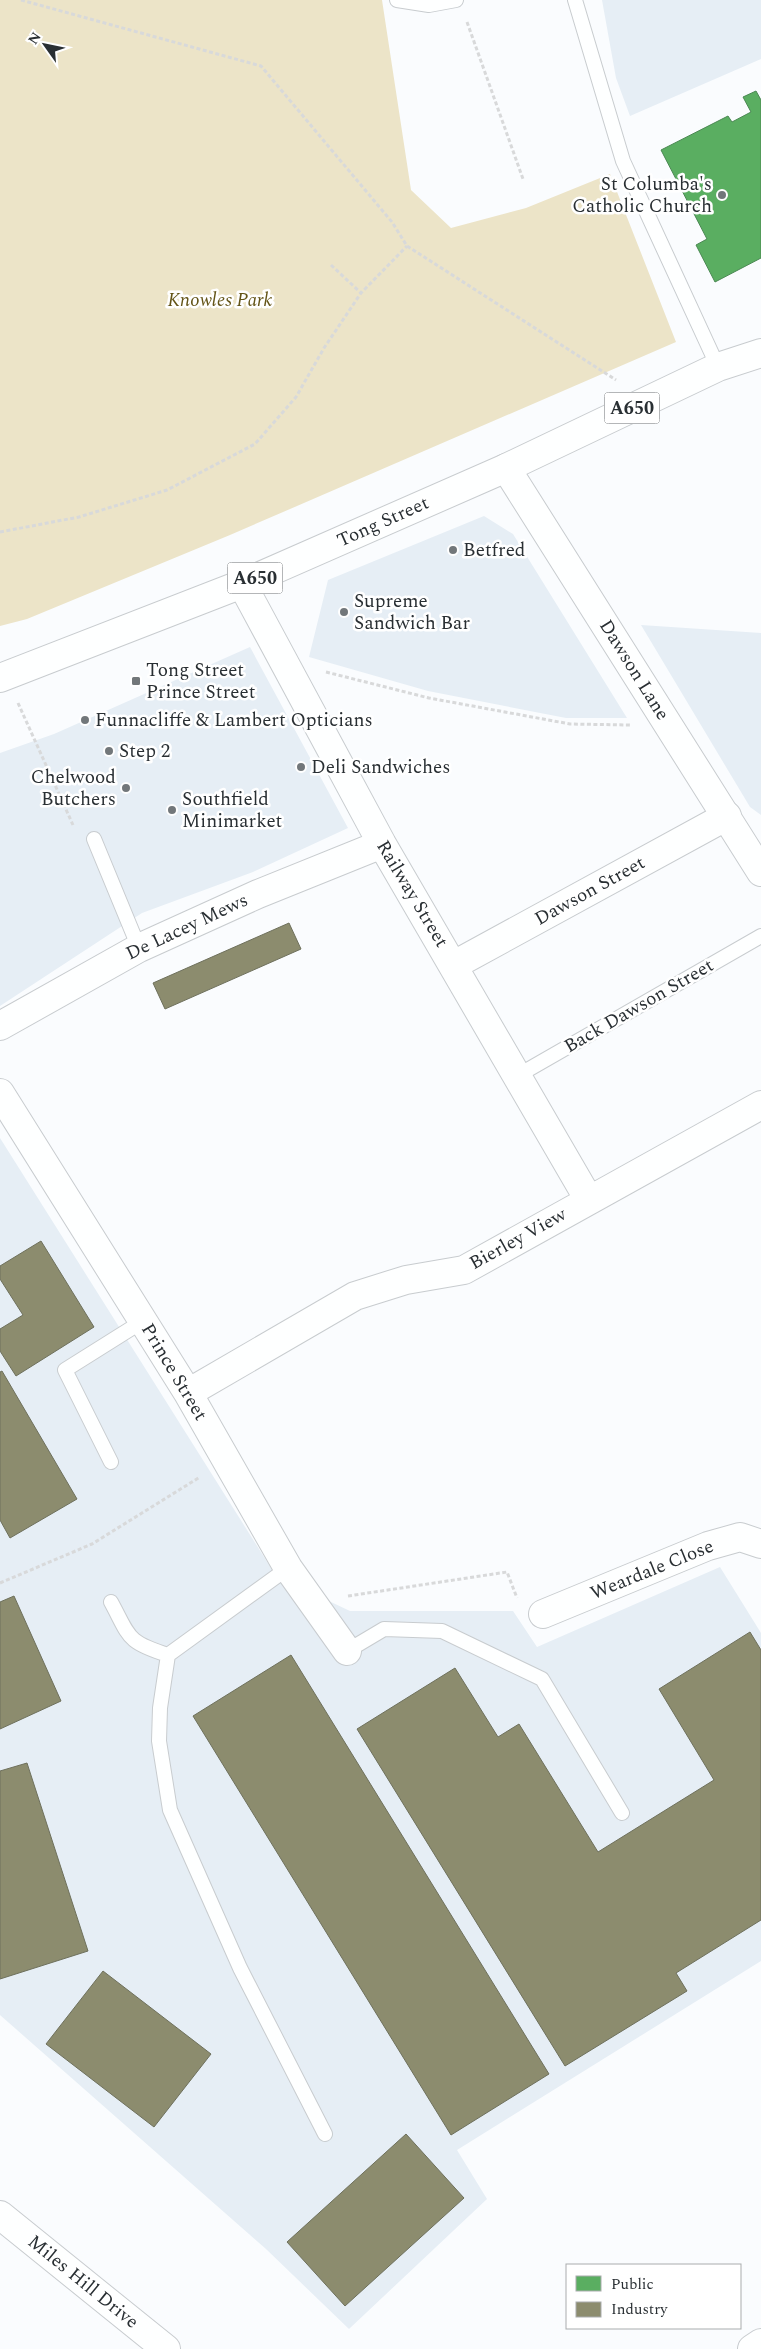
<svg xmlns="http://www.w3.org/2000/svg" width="761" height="2349" viewBox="0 0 761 2349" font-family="Spectral,serif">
<rect width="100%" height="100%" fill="#fafcfe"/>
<path fill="#e6eef5" d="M 602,0 L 761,0 L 761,59 L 630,116 L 616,78 Z
M 484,516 L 513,534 L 627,718 L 566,718 L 428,691 L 309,657 L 328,580 Z
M 641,625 L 761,633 L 761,815 L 750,807 Z
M 250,647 L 348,828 L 253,872 L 142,913 L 0,1006 L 0,753 L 54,734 Z
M 0,1138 L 276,1576 L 350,1611 L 513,1611 L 537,1647 L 720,1567 L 761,1633 L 761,1961 L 457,2150 L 487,2199 L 349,2329 L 266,2249 L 0,2015 Z"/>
<path fill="#ece4c8" d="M 0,0 L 382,0 L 411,190 L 451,228 L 526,208 L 610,174 L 676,342 L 230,535 L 27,619 L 0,626 Z"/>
<path fill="#5aae61" stroke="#4b8853" d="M 756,91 L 761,100 L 761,258 L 715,282 L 696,245 L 707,239 L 661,150 L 728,116 L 732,122 L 751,112 L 743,97 Z"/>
<path fill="#8c8c6e" stroke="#6e705c" d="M 289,923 L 301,949 L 165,1009 L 153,983 Z
M 41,1241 L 94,1327 L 16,1376 L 0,1351 L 0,1329 L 23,1315 L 0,1279 L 0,1266 Z
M 2,1371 L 77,1499 L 10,1538 L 0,1520 L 0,1372 Z
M 14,1596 L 61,1701 L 0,1729 L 0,1602 Z
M 750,1632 L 761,1650 L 761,1920 L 676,1973 L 687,1991 L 565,2066 L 357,1729 L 455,1668 L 498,1737 L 519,1724 L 598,1852 L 714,1780 L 659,1689 Z
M 291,1655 L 549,2074 L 451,2135 L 193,1716 Z
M 27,1763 L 88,1951 L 0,1979 L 0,1771 Z
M 103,1971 L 211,2054 L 154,2127 L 46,2044 Z
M 406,2134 L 464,2198 L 345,2306 L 287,2242 Z"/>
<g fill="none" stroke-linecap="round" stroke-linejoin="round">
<defs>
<path id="service" d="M 397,0 L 429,5 L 456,0
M 575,0 L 623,161 L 718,367
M 94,839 L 139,948
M 517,1076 L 761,936
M 111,1462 L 65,1370 L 143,1321
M 288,1568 L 168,1655 L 160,1708 L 159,1741 L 170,1810 L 240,1968 L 325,2134
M 111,1602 C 130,1637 126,1642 168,1655
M 347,1651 L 384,1629 L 442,1631 L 542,1679 L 622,1813"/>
<path id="minor" d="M 242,584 L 382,844 L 589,1200
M 454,965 L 727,816
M 0,1026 L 139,948 L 258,894 L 382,844
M 0,1093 L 188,1393 L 288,1568 L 347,1651
M 188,1393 L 355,1296 L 406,1280 L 464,1270 L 761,1105
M 543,1614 L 708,1546 L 740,1537 L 761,1544
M 0,2215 L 166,2349
M 752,2349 L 761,2343"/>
<path id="tertiary" d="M 506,468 L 761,872"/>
<path id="trunk" d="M 0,678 L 242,584 L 506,468 L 718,367 L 761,353"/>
</defs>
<use href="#service" stroke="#c8cccf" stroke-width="16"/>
<use href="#minor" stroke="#c8cccf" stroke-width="30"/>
<use href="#tertiary" stroke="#c8cccf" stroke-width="30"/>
<use href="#trunk" stroke="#c8cccf" stroke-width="30"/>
<path stroke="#d8d9da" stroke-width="3" stroke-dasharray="4 2.5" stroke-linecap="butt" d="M 21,0 L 261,66 L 392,222 L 407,246 L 616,380
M 467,22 L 523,179
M 331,265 L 361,293
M 0,532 L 79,517 L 167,490 L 255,444 L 296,397 L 324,348 L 361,293 L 407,246
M 326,672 L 429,698 L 570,724 L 631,725
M 18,703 L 73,825
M 0,1583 L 92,1544 L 200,1477
M 348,1596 L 507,1572 L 517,1598"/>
<use href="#service" stroke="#feffff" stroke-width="14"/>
<use href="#minor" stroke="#feffff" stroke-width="28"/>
<use href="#tertiary" stroke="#feffff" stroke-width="28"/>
<use href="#trunk" stroke="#feffff" stroke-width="28"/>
</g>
<g fill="#72777a" stroke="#fff" stroke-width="2">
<circle cx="722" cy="195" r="5"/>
<circle cx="453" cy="550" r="5"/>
<circle cx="344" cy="612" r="5"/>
<rect x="131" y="676" width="10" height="10" rx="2.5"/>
<circle cx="85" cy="720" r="5"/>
<circle cx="109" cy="751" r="5"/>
<circle cx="301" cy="767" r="5"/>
<circle cx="126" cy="788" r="5"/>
<circle cx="172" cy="810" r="5"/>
</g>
<g text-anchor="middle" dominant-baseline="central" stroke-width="5" stroke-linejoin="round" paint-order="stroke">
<g fill="#fff" stroke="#696d70" stroke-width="1">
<rect x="604.5" y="392.5" width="55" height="31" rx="4"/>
<rect x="227.5" y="562.5" width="55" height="31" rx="4"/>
</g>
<g font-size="18" font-weight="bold" fill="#292f33">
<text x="632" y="408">A650</text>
<text x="255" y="578">A650</text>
</g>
<g font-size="19" fill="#292f33" stroke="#fff" text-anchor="start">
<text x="712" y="184" text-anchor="end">St Columba's<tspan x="712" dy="22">Catholic Church</tspan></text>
<text x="463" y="550">Betfred</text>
<text x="354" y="601">Supreme<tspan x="354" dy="22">Sandwich Bar</tspan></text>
<text x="146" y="670">Tong Street<tspan x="146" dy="22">Prince Street</tspan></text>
<text x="95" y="720">Funnacliffe &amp; Lambert Opticians</text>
<text x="119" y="751">Step 2</text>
<text x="311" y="767">Deli Sandwiches</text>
<text x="116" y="777" text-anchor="end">Chelwood<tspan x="116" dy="22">Butchers</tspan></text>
<text x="182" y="799">Southfield<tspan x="182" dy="22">Minimarket</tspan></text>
</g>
<g font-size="19" font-style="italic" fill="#635417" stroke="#fff">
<text x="220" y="300">Knowles Park</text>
</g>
<g font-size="19" fill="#292f33" stroke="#fff">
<text transform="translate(383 522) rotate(-24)">Tong Street</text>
<text transform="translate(634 670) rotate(58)">Dawson Lane</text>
<text transform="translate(590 891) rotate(-29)">Dawson Street</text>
<text transform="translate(412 894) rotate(59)">Railway Street</text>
<text transform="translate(187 927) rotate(-25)">De Lacey Mews</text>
<text transform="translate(639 1006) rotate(-30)">Back Dawson Street</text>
<text transform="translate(518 1239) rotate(-29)">Bierley View</text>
<text transform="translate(174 1372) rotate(59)">Prince Street</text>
<text transform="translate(652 1570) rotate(-22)">Weardale Close</text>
<text transform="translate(83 2282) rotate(39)">Miles Hill Drive</text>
</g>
</g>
<rect x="566" y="2264" width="175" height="65" fill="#ffffff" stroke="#a9acad"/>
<rect x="576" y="2276" width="25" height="15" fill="#5aae61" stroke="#a9acad"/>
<text x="611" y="2289" font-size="15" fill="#292f33">Public</text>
<rect x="576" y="2302" width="25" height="15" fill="#8c8c6e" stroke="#a9acad"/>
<text x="611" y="2314" font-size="15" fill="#292f33">Industry</text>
<g transform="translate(45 45) rotate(303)" stroke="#ffffff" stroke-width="4" paint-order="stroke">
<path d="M0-4L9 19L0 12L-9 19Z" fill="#292f33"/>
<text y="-8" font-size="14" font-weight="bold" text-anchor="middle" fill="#292f33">N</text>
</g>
</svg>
